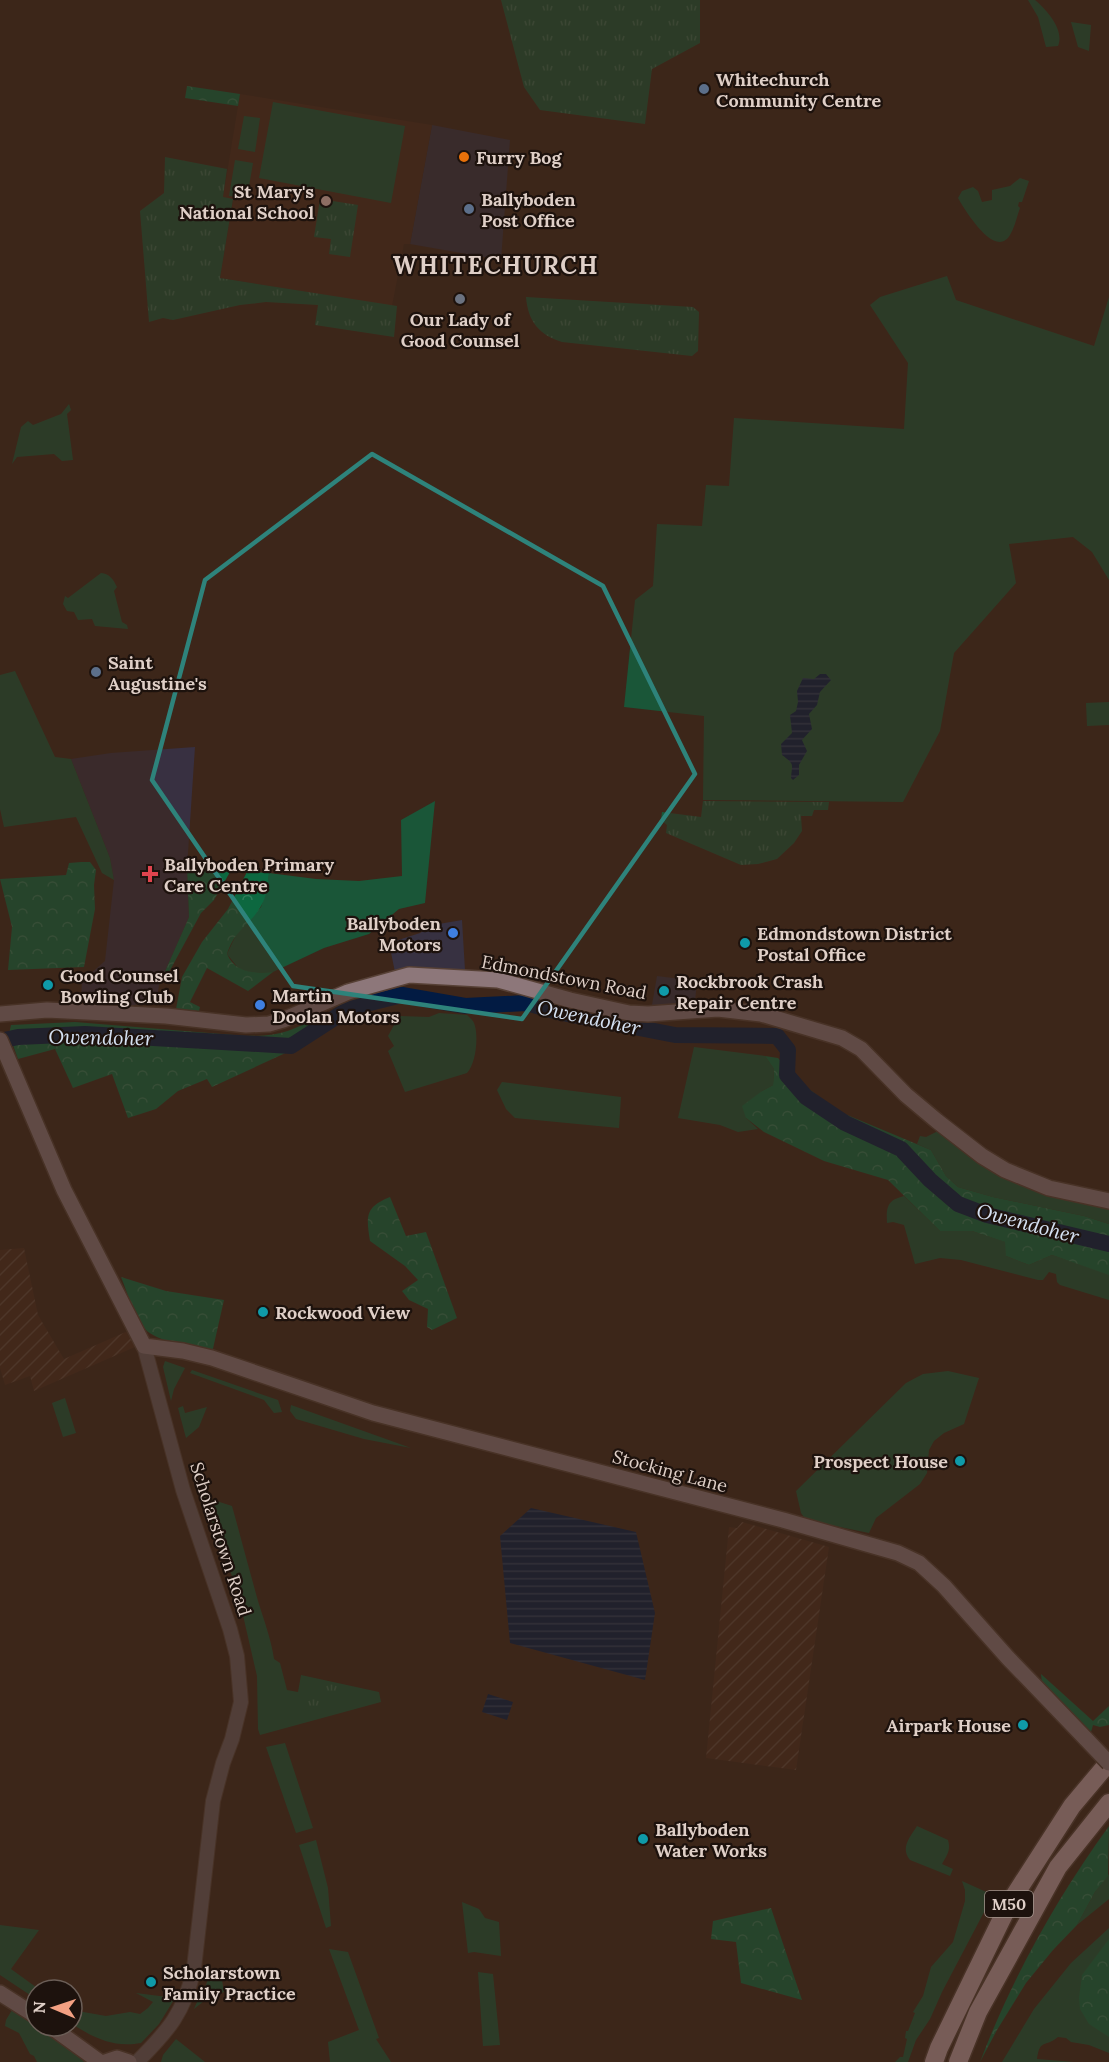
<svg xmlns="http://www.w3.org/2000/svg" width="1109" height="2062" viewBox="0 0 1109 2062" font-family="Lora,serif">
<defs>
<pattern id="industrial-furrows" width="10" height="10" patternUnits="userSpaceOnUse" patternTransform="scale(1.5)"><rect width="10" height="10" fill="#492b1c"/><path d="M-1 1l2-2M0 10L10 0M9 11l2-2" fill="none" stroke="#63493c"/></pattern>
<pattern id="forest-crowns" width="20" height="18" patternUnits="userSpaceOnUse" patternTransform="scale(1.5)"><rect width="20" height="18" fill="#0d6840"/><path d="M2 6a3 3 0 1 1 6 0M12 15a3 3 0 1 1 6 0" fill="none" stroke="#307d5a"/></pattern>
<pattern id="park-tufts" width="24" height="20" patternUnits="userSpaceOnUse" patternTransform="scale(1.5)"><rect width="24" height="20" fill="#1a5638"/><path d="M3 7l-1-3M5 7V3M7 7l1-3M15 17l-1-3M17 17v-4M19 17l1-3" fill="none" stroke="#3b6d53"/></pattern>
<pattern id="water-rules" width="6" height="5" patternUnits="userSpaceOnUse" patternTransform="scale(1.5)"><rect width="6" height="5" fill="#021b43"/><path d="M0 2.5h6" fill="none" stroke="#263b5d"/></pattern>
</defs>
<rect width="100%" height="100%" fill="#3d261a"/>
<path fill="#373141" d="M 432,125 L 510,140 L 501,260 L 410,244 Z
M 462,920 L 465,970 L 416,969 L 395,972 L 389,943 L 420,933 L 433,925 Z
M 657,976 L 697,981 L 695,1002 L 670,1006 L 652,1005 Z"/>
<path fill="url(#industrial-furrows)" d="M 24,1248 L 38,1315 L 64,1359 L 128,1331 L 135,1347 L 34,1391 L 30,1376 L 5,1385 L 0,1368 L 0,1250 Z
M 742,1522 L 829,1547 L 796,1770 L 706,1758 L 729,1527 L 737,1528 Z"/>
<path fill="#492b1c" d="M 240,94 L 432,125 L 410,244 L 404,244 L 392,306 L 220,278 L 233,200 L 223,197 Z"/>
<path fill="#383041" d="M 195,747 L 187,868 L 189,917 L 159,985 L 157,999 L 131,1006 L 115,1005 L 97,998 L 97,996 L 81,997 L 82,981 L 105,961 L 114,880 L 110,858 L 71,759 L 111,753 Z"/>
<path fill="#1a5638" d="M 1028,0 L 1035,0 C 1046,9 1065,30 1058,46 L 1046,47 L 1038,17 Z
M 1071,22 L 1091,25 L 1089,51 L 1078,47 Z
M 273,102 L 405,126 L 391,203 L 259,178 Z
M 244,116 L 260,118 L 255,152 L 238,149 Z
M 235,160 L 253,163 L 247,198 L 229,196 Z
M 1020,178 L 1029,181 L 1022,202 L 1019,202 L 1018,206 L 1020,208 C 1017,216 1015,227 1010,235 C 995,260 965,210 958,198 L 962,191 L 973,187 L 978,191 L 982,202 L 992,200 L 992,190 L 1010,186 Z
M 947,276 L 956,300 L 1094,346 L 1109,297 L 1109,580 L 1092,552 L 1073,537 L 1009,544 L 1016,583 L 954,653 L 940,731 L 903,802 L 703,800 L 704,716 L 624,707 L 635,600 L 653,586 L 657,524 L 702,526 L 706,485 L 729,486 L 734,418 L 904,429 L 908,363 L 870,305 L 880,297 Z
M 69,404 L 71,410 L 67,414 L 73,460 L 62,461 L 54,454 L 17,457 L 12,464 L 21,427 L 28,421 L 33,425 L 61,414 Z
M 101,573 C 110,574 113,579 117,587 L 114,591 L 122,622 L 127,625 L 128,629 L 95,626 L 92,619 L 78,620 L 74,612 L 67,611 L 63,604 L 65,596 L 68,598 Z
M 15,671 L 55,757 L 71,759 L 110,858 L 114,880 L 102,873 L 76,817 L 4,827 L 0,809 L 0,675 Z
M 1109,702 L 1109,725 L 1087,726 L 1086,703 Z
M 435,801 L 425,903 L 399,909 L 369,934 L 324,948 L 273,972 L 253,973 L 239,969 L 227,954 L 238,931 L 261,907 L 267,889 L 269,873 L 316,879 L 359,881 L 402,876 L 401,820 Z
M 439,1013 L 467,1015 C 470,1018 473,1020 474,1023 C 479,1035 476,1064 467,1073 L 405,1092 L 388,1051 L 394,1046 L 388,1036 L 399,1016 L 429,1017 Z
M 694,1047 L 765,1056 L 774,1069 L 773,1085 L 762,1091 L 746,1118 L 758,1129 L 738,1132 L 720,1125 L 678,1118 Z
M 502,1082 L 621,1097 L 619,1128 L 515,1118 L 506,1109 L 497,1090 Z
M 940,1130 L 986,1168 L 1019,1185 L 1109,1207 L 1109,1224 L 1084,1216 L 993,1197 L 958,1187 L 946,1176 L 931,1150 L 917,1144 L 920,1136 L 926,1137 Z
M 904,1196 L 940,1231 L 972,1231 L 1006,1242 L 1006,1256 L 1029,1265 L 1052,1255 L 1109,1274 L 1109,1300 L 1060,1285 L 1057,1282 L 1056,1274 L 1049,1272 L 1043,1280 L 1038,1280 L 961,1260 L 940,1258 L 915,1264 L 904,1225 L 893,1222 L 887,1223 C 886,1206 888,1200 904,1196 Z
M 165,1361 L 185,1368 L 174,1389 L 171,1401 L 163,1367 Z
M 192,1370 L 278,1400 L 282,1412 L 274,1413 L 264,1400 L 190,1373 Z
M 948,1371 L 979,1378 L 964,1424 L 944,1433 L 934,1441 L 929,1450 L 927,1473 L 920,1484 L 876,1518 L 869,1533 L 806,1520 L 801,1513 L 796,1491 L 906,1383 L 923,1374 Z
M 65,1398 L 76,1433 L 63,1437 L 52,1403 Z
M 291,1405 L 411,1448 L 364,1439 L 296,1419 L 290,1411 Z
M 183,1406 L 185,1413 L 207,1407 L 199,1427 L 186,1438 L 178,1408 Z
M 204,1497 L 232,1506 C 241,1538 249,1569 258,1601 C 264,1621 271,1638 274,1659 L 280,1663 L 287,1690 L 298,1692 L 301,1675 L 379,1692 L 381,1702 L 260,1735 L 258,1729 L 257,1676 L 236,1585 L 219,1546 Z
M 285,1743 L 313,1828 L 296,1833 L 266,1747 Z
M 917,1826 L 948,1840 C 951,1850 947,1855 942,1864 L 953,1869 L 950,1876 L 910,1860 C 900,1848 910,1837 917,1826 Z
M 316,1840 L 328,1888 L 331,1926 L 326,1928 L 299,1845 Z
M 1109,1874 L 1109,1899 L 1077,1925 L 1095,1892 Z
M 962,1881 L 993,1895 L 942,1992 L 930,2019 L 916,2040 L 908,2062 L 895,2062 L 900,2057 L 903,2057 L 907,2039 L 905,2038 L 906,2031 L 908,2031 L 915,2013 L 913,2012 L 923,1996 L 931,1967 L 953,1942 L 965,1901 L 965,1890 Z
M 462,1902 L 479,1909 L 485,1918 L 499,1922 L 501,1956 L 474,1952 L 468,1953 Z
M 0,1925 L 39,1930 L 11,1969 L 40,1990 L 36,1990 L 36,1999 L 0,1975 Z
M 1109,1928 L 1109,2053 L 1089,2045 L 1071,2042 L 1066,2038 L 1058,2037 C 1045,2048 1040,2038 1037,2059 L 1074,2062 L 1002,2062 L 1034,2009 L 1071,1963 Z
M 329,1949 L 348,1952 L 379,2038 L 376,2039 L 391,2062 L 330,2062 L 328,2042 L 359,2030 Z
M 478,1972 L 493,1974 L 500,2045 L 483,2046 Z
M 213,1977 L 222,1980 L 224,1992 L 209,1997 L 194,2009 C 198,1998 206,1989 208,1978 Z
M 136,1993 L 175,1998 L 159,2024 L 141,2043 C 114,2048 94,2038 72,2024 L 72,2010 L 106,2016 L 130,2012 L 140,2014 L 148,2008 L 153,2002 Z
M 12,2010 L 76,2051 L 84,2062 L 37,2062 L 34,2056 L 30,2054 L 19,2033 L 5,2026 L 6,2020 Z
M 176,2039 L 205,2062 L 161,2062 L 163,2055 Z"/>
<path fill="url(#forest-crowns)" d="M 187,86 L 240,94 L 238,106 L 185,98 Z
M 81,862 L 90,862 L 96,870 L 94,885 L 95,909 L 84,967 L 8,970 L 12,927 L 0,879 L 66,875 L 69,863 Z
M 187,868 L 230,872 L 214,900 L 201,913 L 168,974 L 159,985 L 189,917 Z
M 247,872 L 269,873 C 268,884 267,896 261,906 C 250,925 235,929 227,954 C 236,974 254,973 273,972 L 248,991 L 207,968 L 190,1002 L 200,1007 L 199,1011 L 176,1009 L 182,977 L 202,942 L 228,909 Z
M 322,1015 L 328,1028 L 292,1050 L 212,1087 L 207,1079 L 178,1091 L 156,1109 L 128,1118 L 112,1074 L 73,1088 L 55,1049 L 18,1059 L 9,1034 L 11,1025 L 75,1022 L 246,1036 C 283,1036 290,1031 322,1015 Z
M 765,1056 L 778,1058 L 802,1084 L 840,1112 L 931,1150 L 946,1176 L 958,1187 L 993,1197 L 1084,1216 L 1109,1224 L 1109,1275 L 1052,1255 L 1029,1265 L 1006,1256 L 1005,1242 L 972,1231 L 940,1231 L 888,1180 L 824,1161 L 764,1132 L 746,1118 L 742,1106 L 762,1091 L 773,1085 L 774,1069 Z
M 390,1197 L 406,1236 L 426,1232 L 457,1318 L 432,1330 L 427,1327 L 428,1309 L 409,1300 L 402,1291 L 418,1280 L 405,1266 L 370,1241 C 366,1216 365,1207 390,1197 Z
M 121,1277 L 166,1291 L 224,1300 L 212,1353 C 196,1349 155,1341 145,1329 C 133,1315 128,1294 121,1277 Z
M 1041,1674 L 1093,1721 L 1109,1706 L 1109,1725 L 1100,1727 L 1093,1725 L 1091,1732 L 1042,1683 Z
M 1109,1826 L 1108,1876 L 1095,1892 L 1077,1925 L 1053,1950 L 1026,1983 L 997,2030 L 980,2062 C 1012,1978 1056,1899 1109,1826 Z
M 771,1908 L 802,2000 L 741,1983 L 736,1942 L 711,1939 L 713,1921 Z
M 1109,1939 L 1109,2037 L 1089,2024 L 1080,2009 L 1079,1998 L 1082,1975 Z"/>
<path fill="url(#park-tufts)" d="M 501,0 L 700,0 L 700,43 L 652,69 L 645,124 L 540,110 L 524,87 Z
M 165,157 L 227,169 L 223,197 L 233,199 L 220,278 L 397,306 L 394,337 L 315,325 L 318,305 L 266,302 L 240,305 L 173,320 L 163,318 L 149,322 L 140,211 L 164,193 Z
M 320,199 L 358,205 L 350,257 L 329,254 L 331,239 L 314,237 Z
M 526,297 L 693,307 L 699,312 L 698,351 L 692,356 L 562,342 C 539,335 528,321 526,297 Z
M 703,801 L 829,802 L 828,810 L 814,810 L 812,816 L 801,816 L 802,831 L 794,843 L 777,859 L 758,864 L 741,865 L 666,833 L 667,825 L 661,820 L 662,812 L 701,817 Z
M 313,1683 L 342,1685 C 343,1695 337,1701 339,1710 L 311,1717 C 308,1705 305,1694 313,1683 Z"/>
<path fill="url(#water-rules)" d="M 820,674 L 826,674 L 831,680 L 820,692 L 817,705 L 809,714 L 812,729 L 802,740 L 807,751 L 799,765 L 799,775 L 793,780 L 791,778 C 792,763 795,765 782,755 L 781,744 L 792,733 L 790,715 L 796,711 L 798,702 L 797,691 L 803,678 L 814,679 Z
M 531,1508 L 636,1532 L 655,1613 L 645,1680 L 510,1643 L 500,1536 Z
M 488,1694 L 513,1702 L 507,1720 L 482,1712 Z"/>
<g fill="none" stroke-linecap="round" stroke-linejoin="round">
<path stroke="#021b43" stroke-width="16" d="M 0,1041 L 18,1037 L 85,1034 L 291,1046 L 350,1008 L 402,995 L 465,1006 L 526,1003 L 562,1013 L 675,1035 L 777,1036 L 788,1050 L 787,1075 L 806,1097 L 845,1123 L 901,1149 L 930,1180 L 958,1204 L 987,1215 L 1109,1244"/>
<defs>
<path id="tertiary" d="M 137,2062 C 168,2031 185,2012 194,1968 L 213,1801 L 223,1763 L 232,1739 L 241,1702 L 240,1690 L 237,1656 L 230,1629 L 183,1490 L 144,1346"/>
<path id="secondary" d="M 0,1014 L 47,1010 L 166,1016 L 246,1025 L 269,1024 L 283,1020 L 348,992 L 409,975 L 498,980 L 570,1000 L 629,1013 L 648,1014 L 718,1009 L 761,1014 L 842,1038 L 861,1049 L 906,1095 L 937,1121 L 982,1156 L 1005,1170 L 1049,1188 L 1109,1201
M 0,1040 L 64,1190 L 144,1346 L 183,1351 L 212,1358 L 373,1413 L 783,1520 L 898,1553 L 919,1563 L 944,1586 L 1008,1658 L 1086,1739
M 0,1993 L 36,2016
M 50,2026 L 100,2062
M 105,2062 L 117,2058 L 129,2062"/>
<path id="motorway" d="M 934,2062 L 939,2048 L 1009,1904 L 1072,1806 L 1109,1762
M 958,2062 L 978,2012 L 1058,1867 L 1109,1803"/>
</defs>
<use href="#tertiary" stroke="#574136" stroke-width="16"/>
<use href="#secondary" stroke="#574136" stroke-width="18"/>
<use href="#motorway" stroke="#574136" stroke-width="21"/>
<use href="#tertiary" stroke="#6a5c5e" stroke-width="14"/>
<use href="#secondary" stroke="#8d777a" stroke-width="15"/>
<use href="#motorway" stroke="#bf9da2" stroke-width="18"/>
<defs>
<path id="secondary-bridge" d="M 1086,1739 L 1109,1763"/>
</defs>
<use href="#secondary-bridge" stroke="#574136" stroke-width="18" stroke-linecap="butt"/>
<use href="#secondary-bridge" stroke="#8d777a" stroke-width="15"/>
</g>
<path d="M0 0H1109V2062H0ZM 372,454 L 603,586 L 695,774 L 522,1019 L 293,986 L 152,780 L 205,580 Z" fill="#3d261a" fill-opacity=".55" fill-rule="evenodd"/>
<path fill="none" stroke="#2e837b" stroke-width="4.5" stroke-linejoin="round" d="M 372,454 L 603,586 L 695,774 L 522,1019 L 293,986 L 152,780 L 205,580 Z"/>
<g fill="#5c6f8a" stroke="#1d120d" stroke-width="2">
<circle cx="704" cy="89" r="6"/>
<circle cx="469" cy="209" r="6"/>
<circle cx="96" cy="672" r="6"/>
</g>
<circle fill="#e8710a" stroke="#1d120d" stroke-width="2" cx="464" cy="157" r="6"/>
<circle fill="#8d6e63" stroke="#1d120d" stroke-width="2" cx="326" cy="201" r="6"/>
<circle fill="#6b7280" stroke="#1d120d" stroke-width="2" cx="460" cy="299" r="6"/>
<path fill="#e0444e" stroke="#1d120d" stroke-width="2" d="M147 865h6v6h6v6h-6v6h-6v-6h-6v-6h6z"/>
<g fill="#3f7fe0" stroke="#1d120d" stroke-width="2">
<circle cx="453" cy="933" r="6"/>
<circle cx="260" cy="1005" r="6"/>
</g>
<g fill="#0f9aa8" stroke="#1d120d" stroke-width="2">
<circle cx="745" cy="943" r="6"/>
<circle cx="48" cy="985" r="6"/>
<circle cx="664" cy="991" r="6"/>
<circle cx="263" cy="1312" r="6"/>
<circle cx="960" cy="1461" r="6"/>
<circle cx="1023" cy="1725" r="6"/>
<circle cx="643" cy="1839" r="6"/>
<circle cx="151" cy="1982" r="6"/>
</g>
<g text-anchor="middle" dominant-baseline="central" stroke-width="4.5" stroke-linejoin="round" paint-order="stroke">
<rect fill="#1d120d" stroke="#a5968f" stroke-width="1.5" x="985" y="1891" width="48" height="26" rx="4.5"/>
<g font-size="16" font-weight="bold" fill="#dfcfc7">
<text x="1009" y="1904">M50</text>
</g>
<g font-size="18" font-weight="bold" fill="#dfcfc7" stroke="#1d120d" text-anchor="start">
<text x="716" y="79">Whitechurch<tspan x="716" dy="21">Community Centre</tspan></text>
<text x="476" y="157">Furry Bog</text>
<text x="314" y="191" text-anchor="end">St Mary's<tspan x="314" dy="21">National School</tspan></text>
<text x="481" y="199">Ballyboden<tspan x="481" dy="21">Post Office</tspan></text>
<text x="460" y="319" text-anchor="middle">Our Lady of<tspan x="460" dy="21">Good Counsel</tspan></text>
<text x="108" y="662">Saint<tspan x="108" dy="21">Augustine's</tspan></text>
<text x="164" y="864">Ballyboden Primary<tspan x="164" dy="21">Care Centre</tspan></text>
<text x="441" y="923" text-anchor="end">Ballyboden<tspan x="441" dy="21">Motors</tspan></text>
<text x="757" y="933">Edmondstown District<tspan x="757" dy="21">Postal Office</tspan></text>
<text x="60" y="975">Good Counsel<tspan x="60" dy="21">Bowling Club</tspan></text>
<text x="676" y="981">Rockbrook Crash<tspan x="676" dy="21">Repair Centre</tspan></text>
<text x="272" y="995">Martin<tspan x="272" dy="21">Doolan Motors</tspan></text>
<text x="275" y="1312">Rockwood View</text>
<text x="948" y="1461" text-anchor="end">Prospect House</text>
<text x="1011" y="1725" text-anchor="end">Airpark House</text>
<text x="655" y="1829">Ballyboden<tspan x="655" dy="21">Water Works</tspan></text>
<text x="163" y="1972">Scholarstown<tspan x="163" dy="21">Family Practice</tspan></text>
</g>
<g font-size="18" fill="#dfcfc7" stroke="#1d120d">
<text transform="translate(564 977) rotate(11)">Edmondstown Road</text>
<text transform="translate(670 1471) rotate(15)">Stocking Lane</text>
<text transform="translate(221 1539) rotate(72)">Scholarstown Road</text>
</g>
<g font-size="20" font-style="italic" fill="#d5e1f2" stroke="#1d120d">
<text transform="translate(589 1017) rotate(12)">Owendoher</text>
<text transform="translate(101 1037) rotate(1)">Owendoher</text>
<text transform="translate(1028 1223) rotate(15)">Owendoher</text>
</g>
<g font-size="24" font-weight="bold" letter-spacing="1.5" fill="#dfcfc7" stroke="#1d120d">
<text x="496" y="265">WHITECHURCH</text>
</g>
</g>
<g transform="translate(54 2008) rotate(272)"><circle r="28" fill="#1d120d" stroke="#6b5e57" stroke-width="1.5"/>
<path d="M0-4.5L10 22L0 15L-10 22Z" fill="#f3a082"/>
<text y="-9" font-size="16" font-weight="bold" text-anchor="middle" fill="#dfcfc7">N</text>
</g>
</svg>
